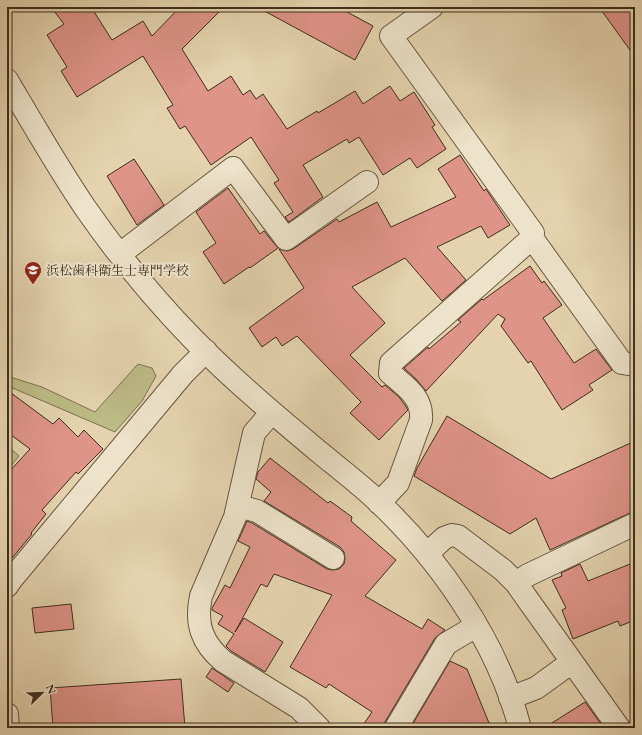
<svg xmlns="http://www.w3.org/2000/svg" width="642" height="735" viewBox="0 0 642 735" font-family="'EB Garamond','Noto Serif JP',serif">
<rect width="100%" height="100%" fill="#e4d3ae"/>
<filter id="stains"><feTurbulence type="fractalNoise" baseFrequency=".005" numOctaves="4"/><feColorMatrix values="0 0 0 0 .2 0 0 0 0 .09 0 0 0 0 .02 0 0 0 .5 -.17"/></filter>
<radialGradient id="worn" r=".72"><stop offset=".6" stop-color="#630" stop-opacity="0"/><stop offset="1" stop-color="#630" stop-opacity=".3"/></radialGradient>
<path fill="#bcba85" stroke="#7d7450" d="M 138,364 L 152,368 L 156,376 L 142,401 L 115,432 L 8,386 L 7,387 L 7,376 L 42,387 L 95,412 Z
M 7,445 L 19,456 L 7,471 Z"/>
<path fill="#de9489" stroke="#3e2f1c" d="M 51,7 L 91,7 L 112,40 L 143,21 L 152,36 L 180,7 L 224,7 L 182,49 L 208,91 L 231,76 L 243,95 L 250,90 L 256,99 L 263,94 L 287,129 L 317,111 L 318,113 L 355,91 L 363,104 L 390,86 L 400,101 L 414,92 L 435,125 L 432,127 L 446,149 L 417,168 L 410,158 L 383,175 L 359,137 L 349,143 L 347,139 L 303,165 L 323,197 L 289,222 L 285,217 L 293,212 L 274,183 L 279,180 L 251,137 L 211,165 L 185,126 L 180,129 L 167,108 L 173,105 L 143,56 L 77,97 L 61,71 L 67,67 L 47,35 L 64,24 Z
M 257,7 L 338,7 L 373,26 L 355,60 Z
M 599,7 L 635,7 L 635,57 Z
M 460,155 L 484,191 L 486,189 L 510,225 L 488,238 L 481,226 L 437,247 L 466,280 L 442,301 L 405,258 L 352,287 L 385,323 L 350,355 L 382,387 L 385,385 L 399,397 L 405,405 L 408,410 L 379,440 L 350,413 L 361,402 L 297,336 L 282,346 L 276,337 L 262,347 L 249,328 L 304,288 L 279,249 L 287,251 L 293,249 L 337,219 L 339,222 L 377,202 L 391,227 L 456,197 L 438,169 Z
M 134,159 L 164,205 L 137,225 L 107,176 Z
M 228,188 L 260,234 L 264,231 L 278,248 L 250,268 L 249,267 L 224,284 L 203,252 L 216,243 L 196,212 Z
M 530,266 L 542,283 L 544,281 L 562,305 L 543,318 L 574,363 L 596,349 L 612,370 L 589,385 L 593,390 L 562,410 L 531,361 L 528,363 L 501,326 L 505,319 L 498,314 L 426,391 L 416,379 L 404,368 L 428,347 L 429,349 L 461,322 L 458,320 L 482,299 L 483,300 Z
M 7,390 L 53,424 L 59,418 L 78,437 L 84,430 L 103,449 L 78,474 L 76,472 L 42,510 L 46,514 L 31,533 L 32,534 L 7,564 L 7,474 L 30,449 L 7,432 Z
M 447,416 L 551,479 L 635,441 L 635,512 L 630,513 L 550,550 L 536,518 L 510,534 L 414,476 L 417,468 Z
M 270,458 L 328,503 L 330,501 L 352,517 L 351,521 L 396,560 L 365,596 L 422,629 L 428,619 L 445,630 L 435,638 L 385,722 L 384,728 L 361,728 L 372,712 L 329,684 L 326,688 L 290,667 L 332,595 L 274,574 L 267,587 L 261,584 L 235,632 L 244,618 L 283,642 L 265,672 L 231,651 L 226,646 L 234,634 L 218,624 L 223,616 L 212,610 L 212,608 L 225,585 L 230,588 L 250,547 L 238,541 L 247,521 L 252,523 L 327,569 L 333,570 L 339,569 L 344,564 L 345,559 L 344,552 L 340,547 L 264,501 L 271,492 L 256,479 L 258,472 Z
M 635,562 L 635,620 L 620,626 L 618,621 L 573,639 L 562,610 L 566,608 L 552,580 L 562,576 L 561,573 L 580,564 L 588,581 Z
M 71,604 L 74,629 L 35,633 L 32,608 Z
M 450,661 L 467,669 L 491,728 L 413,728 L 411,727 Z
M 212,668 L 234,683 L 228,692 L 206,677 Z
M 181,679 L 185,728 L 140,728 L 139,724 L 90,728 L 53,728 L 50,688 Z
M 585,702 L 604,728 L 544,728 Z"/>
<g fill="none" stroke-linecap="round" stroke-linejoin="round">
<defs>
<path id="minor" d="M 432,7 L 391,36 L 533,233 L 532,238 L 622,363 L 635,365
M 7,80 C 33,124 58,168 86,209 C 118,255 154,299 193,339 C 232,379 275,415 318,451 C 335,465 353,479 370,494 C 437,555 497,640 520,728
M 120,254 L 233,168 L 286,239 L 367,182
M 272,412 L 254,433 L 235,517 L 201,596 C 195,624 202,643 223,661 L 299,708 L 319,728
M 379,503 L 398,483 L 421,420 C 423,397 406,387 390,373 L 391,363 L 532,238
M 238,506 L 257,511 L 333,558
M 427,554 L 444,538 L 452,535 L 458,536 L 503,570 L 516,583 L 619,728
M 516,583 L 528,575 L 635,524
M 7,586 L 11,580 L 183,374 L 206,351
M 510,698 L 536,688 L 572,662
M 7,714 L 8,728
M 396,728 L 446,644 L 476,626"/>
</defs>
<use href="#minor" stroke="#685840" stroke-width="24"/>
<use href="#minor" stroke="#ede2ca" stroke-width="22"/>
</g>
<defs>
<symbol id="university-pin" viewBox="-11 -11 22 30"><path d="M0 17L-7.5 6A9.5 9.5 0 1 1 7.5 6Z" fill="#8f2418" stroke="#ede2ca"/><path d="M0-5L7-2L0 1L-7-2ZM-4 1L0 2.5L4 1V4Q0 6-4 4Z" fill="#fff"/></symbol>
</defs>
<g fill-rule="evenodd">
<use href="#university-pin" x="23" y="260" width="20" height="27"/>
</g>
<g text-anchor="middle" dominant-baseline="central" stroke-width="4" stroke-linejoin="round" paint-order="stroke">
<g font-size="13" fill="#3e2f1c" stroke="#ede2ca" text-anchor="start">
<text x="46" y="270">浜松歯科衛生士専門学校</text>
</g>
</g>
<rect width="642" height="735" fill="none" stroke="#e4d3ae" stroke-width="24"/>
<rect x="8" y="8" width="626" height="719" fill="none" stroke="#3e2f1c" stroke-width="2"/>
<rect x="12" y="12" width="618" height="711" fill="none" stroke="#3e2f1c"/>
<g transform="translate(42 693) rotate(67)" stroke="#ede2ca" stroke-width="3" paint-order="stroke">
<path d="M0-3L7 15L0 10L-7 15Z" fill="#3e2f1c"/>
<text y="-6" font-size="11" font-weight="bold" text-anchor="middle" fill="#3e2f1c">N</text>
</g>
<rect width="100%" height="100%" filter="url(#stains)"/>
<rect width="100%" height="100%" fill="url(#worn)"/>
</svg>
